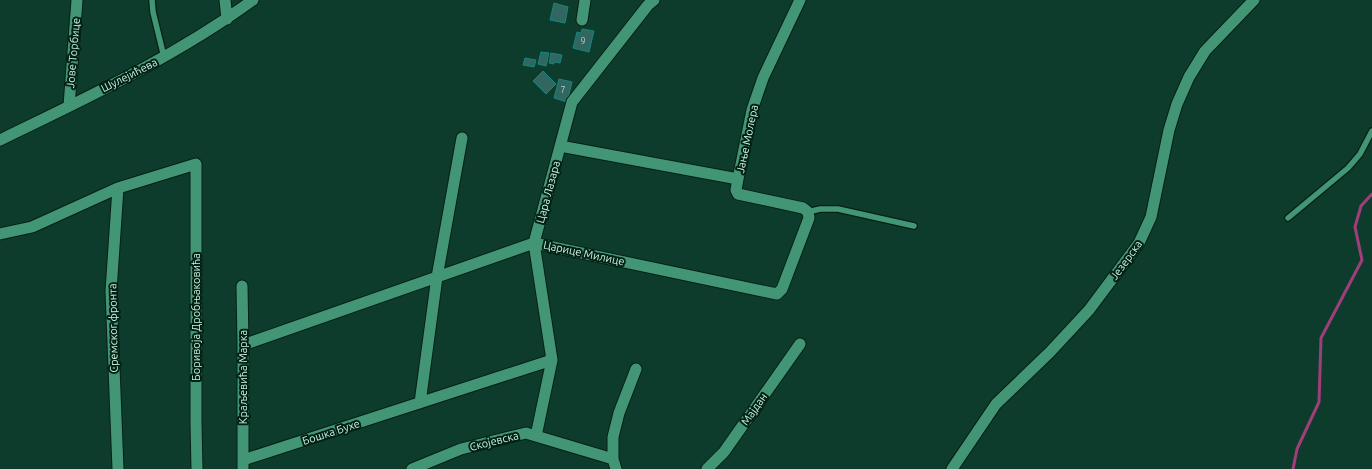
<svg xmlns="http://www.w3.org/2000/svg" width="1372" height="469" viewBox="0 0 1372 469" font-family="Ubuntu,sans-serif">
<rect width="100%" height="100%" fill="#0e3c2c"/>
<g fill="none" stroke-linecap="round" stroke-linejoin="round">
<path stroke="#9e3f7a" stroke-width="3" d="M 1293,469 L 1297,449 L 1319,402 L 1321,338 L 1362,260 L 1355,227 L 1361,206 L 1372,194"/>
</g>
<path fill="#326660" stroke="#12887d" d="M 554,3 L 568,7 L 565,23 L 550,20 Z
M 582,29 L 594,31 L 589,52 L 573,48 L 577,32 L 581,33 Z
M 541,52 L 549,53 L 546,66 L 538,64 Z
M 551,53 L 562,55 L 560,63 L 554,62 L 554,64 L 549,63 Z
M 525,58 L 536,60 L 534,67 L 523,65 Z
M 543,71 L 556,84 L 546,94 L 533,81 Z
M 559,79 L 572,82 L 567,102 L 554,98 Z"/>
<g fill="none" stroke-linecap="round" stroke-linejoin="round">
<defs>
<path id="lane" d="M 152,0 L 153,12 L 164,57
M 808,212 L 820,209 L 838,209 L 914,226
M 1288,218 L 1348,168 L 1360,154 L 1372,131"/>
<path id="street" d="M 225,0 L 227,19
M 582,20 L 585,0
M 69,106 L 77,0
M 0,140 C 86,98 175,57 253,0
M 560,146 L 738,179 L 752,110 L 763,78 L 800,0
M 0,234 L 32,227 L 118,188
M 242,286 L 243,345 L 243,469
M 243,345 L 534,243 L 777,294 L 782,289 L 809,218 L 808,212 L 803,208 L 738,194 L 736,190 L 738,179
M 420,403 L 437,277 L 462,138
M 536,436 L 552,360 L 534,243 L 572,102 L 648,5 L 654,0
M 613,459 L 613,437 L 619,413 L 636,369
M 243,460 L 552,360
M 118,469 L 111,291 L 118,188 L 196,164 L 196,423 L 197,469
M 412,469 L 461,449 L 526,433 L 613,459 L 616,469
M 707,469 L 724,452 L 800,344
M 952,469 L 996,404 L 1050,352 L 1089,310 L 1139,243 L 1151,217 L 1169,130 L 1177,104 L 1189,77 L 1205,51 L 1254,0"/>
</defs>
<use href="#lane" stroke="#062016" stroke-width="8"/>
<use href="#street" stroke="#062016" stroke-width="13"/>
<use href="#lane" stroke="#439675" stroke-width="5.5"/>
<use href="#street" stroke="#439675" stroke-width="11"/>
</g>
<g text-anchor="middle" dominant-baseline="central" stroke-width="4" stroke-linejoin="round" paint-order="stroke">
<g font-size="9" fill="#a6d0c0">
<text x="583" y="41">9</text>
<text x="563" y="90">7</text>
</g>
<g font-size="11" fill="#ccf3e0" stroke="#002115">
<text transform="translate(73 53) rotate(-85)">Јове Торбице</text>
<text transform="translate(129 75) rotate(-27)">Шулејићева</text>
<text transform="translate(747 139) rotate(-78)">Јање Молера</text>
<text transform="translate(548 192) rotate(-75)">Цара Лазара</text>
<text transform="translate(584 253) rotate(12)">Царице Милице</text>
<text transform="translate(1126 260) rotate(-54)">Језерска</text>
<text transform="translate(196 317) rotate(-90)">Боривоја Дробњаковића</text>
<text transform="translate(113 328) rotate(-91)">Сремског фронта</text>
<text transform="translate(243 377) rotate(-90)">Краљевића Марка</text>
<text transform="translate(754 409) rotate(-55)">Мајдан</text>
<text transform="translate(331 432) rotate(-18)">Бошка Бухе</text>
<text transform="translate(494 441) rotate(-14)">Скојевска</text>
</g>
</g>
</svg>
